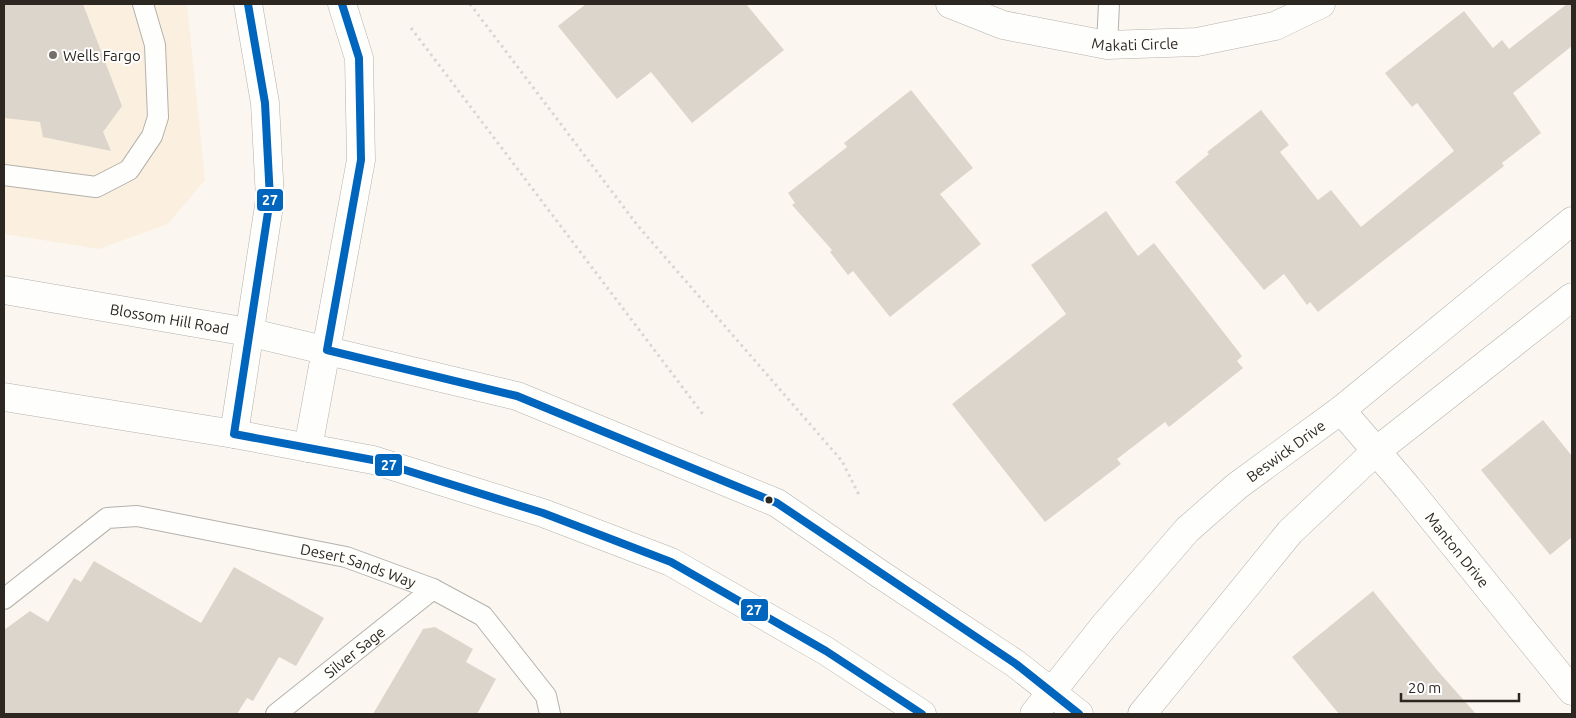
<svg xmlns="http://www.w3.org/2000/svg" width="1576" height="718" viewBox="0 0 1576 718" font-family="Ubuntu,sans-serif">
<rect width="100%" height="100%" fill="#fbf7f0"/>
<path fill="#fbf0df" d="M 4,4 L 187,4 L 205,180 L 168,224 L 99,249 L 4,234 Z"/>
<path fill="#dcd5cb" d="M 4,4 L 83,4 L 122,106 L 103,132 L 111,151 L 43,137 L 40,122 L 4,118 Z
M 586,4 L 746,4 L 784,50 L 692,123 L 651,72 L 617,99 L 558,26 Z
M 1567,4 L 1572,4 L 1572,46 L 1513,93 L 1541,133 L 1502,163 L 1504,166 L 1318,312 L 1310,302 L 1307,305 L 1284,274 L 1264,290 L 1175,182 L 1209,154 L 1207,152 L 1261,110 L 1289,145 L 1280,152 L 1318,200 L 1331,190 L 1361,227 L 1454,151 L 1417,103 L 1412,107 L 1385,73 L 1464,11 L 1493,48 L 1502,40 L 1509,49 Z
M 911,90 L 973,168 L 940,194 L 981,244 L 890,317 L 853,271 L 848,275 L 830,252 L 832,250 L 792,205 L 795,203 L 788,193 L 847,147 L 844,143 Z
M 1106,211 L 1138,256 L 1154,243 L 1242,356 L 1237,361 L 1243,368 L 1169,427 L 1165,422 L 1117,459 L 1121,464 L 1045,522 L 952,404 L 1066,314 L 1031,265 Z
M 1543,420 L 1572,456 L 1572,537 L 1550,555 L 1481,470 Z
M 94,561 L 201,623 L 234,567 L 324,618 L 296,666 L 279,657 L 253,701 L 247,698 L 237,714 L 4,714 L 4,630 L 30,611 L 48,622 L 74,578 L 81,582 Z
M 1373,591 L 1437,670 L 1476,714 L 1339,714 L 1292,657 Z
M 435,627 L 473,649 L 466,662 L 496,679 L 477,714 L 373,714 L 423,629 Z"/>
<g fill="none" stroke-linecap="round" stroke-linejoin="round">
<defs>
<g id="service">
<path d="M 1107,45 L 1109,4"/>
<path d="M 4,175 L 96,187 L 129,170 L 152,136 L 158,117 L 155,45 L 143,4"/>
<path id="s1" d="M 4,599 L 107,518 L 137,516 L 346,557 L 433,589 L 483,616 L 546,696 L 550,714"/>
<path id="s2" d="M 276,714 L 433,589"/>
</g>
<g id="minor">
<path id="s3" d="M 950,4 L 1003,25 L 1107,45 L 1197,42 L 1275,26 L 1321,4"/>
<path id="s4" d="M 1341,410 L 1407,487 L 1572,691"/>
</g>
<g id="tertiary">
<path id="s5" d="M 1034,714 L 1104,626 L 1187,530 L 1237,486 L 1341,410 L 1572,221"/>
<path d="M 1142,714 L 1290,532 L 1375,452 L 1572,297"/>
</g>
<g id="secondary">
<path id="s6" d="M 4,290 L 248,332 L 517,396 L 777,503 L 880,574 L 1016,664 L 1079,714"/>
<path d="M 4,397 L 234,434 L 373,460 L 543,513 L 671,562 L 826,651 L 922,714"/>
<path d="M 234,434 L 270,199 L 265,103 L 248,4"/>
<path d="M 308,448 L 361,160 L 359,58 L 342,4"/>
</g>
</defs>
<use href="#service" stroke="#b5b1ab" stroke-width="22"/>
<use href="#minor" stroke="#b5b1ab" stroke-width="29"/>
<use href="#tertiary" stroke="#b5b1ab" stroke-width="29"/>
<use href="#secondary" stroke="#b5b1ab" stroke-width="29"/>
<path stroke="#d7d6d4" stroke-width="3" stroke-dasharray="2.5 4" stroke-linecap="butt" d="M 470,4 L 638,226 L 842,461 L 860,497
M 411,28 L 705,417"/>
<use href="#service" stroke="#fefefd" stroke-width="20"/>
<use href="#minor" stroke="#fefefd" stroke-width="28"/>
<use href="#tertiary" stroke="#fefefd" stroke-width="28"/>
<use href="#secondary" stroke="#fefefd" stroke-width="28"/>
<defs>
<path id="bus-1" d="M 248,4 L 265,103 L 270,199 L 234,434 L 373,460 L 543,513 L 671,562 L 826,651 L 922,714
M 342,4 L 359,58 L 361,160 L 327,350 L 517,396 L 777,503 L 1016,664 L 1079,714"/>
</defs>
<use href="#bus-1" stroke="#fff" stroke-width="11"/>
<use href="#bus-1" stroke="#0065bd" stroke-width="8"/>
</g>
<circle fill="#747069" stroke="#fff" stroke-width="2" cx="53" cy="55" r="5"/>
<circle fill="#2c2720" stroke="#fff" stroke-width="2" cx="769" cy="500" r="4.5"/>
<g text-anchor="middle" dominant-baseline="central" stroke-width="4" stroke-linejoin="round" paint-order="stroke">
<g font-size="15" fill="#2c2720" stroke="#fff">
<text stroke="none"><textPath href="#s3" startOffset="191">Makati Circle</textPath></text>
<text stroke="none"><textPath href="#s6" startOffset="168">Blossom Hill Road</textPath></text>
<text stroke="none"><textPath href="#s5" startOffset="366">Beswick Drive</textPath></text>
<text stroke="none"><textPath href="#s4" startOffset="182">Manton Drive</textPath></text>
<text stroke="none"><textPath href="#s1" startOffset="388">Desert Sands Way</textPath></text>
<text stroke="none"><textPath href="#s2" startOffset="100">Silver Sage</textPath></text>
</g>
<g font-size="15" fill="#2c2720" stroke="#fff" text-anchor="start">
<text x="63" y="55">Wells Fargo</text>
</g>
</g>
<g stroke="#fff" stroke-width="2">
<rect x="256" y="188" width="28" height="24" rx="5" fill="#0065bd"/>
<rect x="374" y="453" width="29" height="24" rx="5" fill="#0065bd"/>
<rect x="740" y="598" width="29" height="24" rx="5" fill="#0065bd"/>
</g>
<g font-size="14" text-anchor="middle" font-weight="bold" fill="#fff">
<text x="270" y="205">27</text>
<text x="389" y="470">27</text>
<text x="754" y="615">27</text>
</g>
<rect width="1576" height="718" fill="none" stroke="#2c2720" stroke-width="10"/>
<path d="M1401 693v8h118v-8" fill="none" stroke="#2c2720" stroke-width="2.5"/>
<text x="1408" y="693" font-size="15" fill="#2c2720" stroke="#ffffff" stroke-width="4" paint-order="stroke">20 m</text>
</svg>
